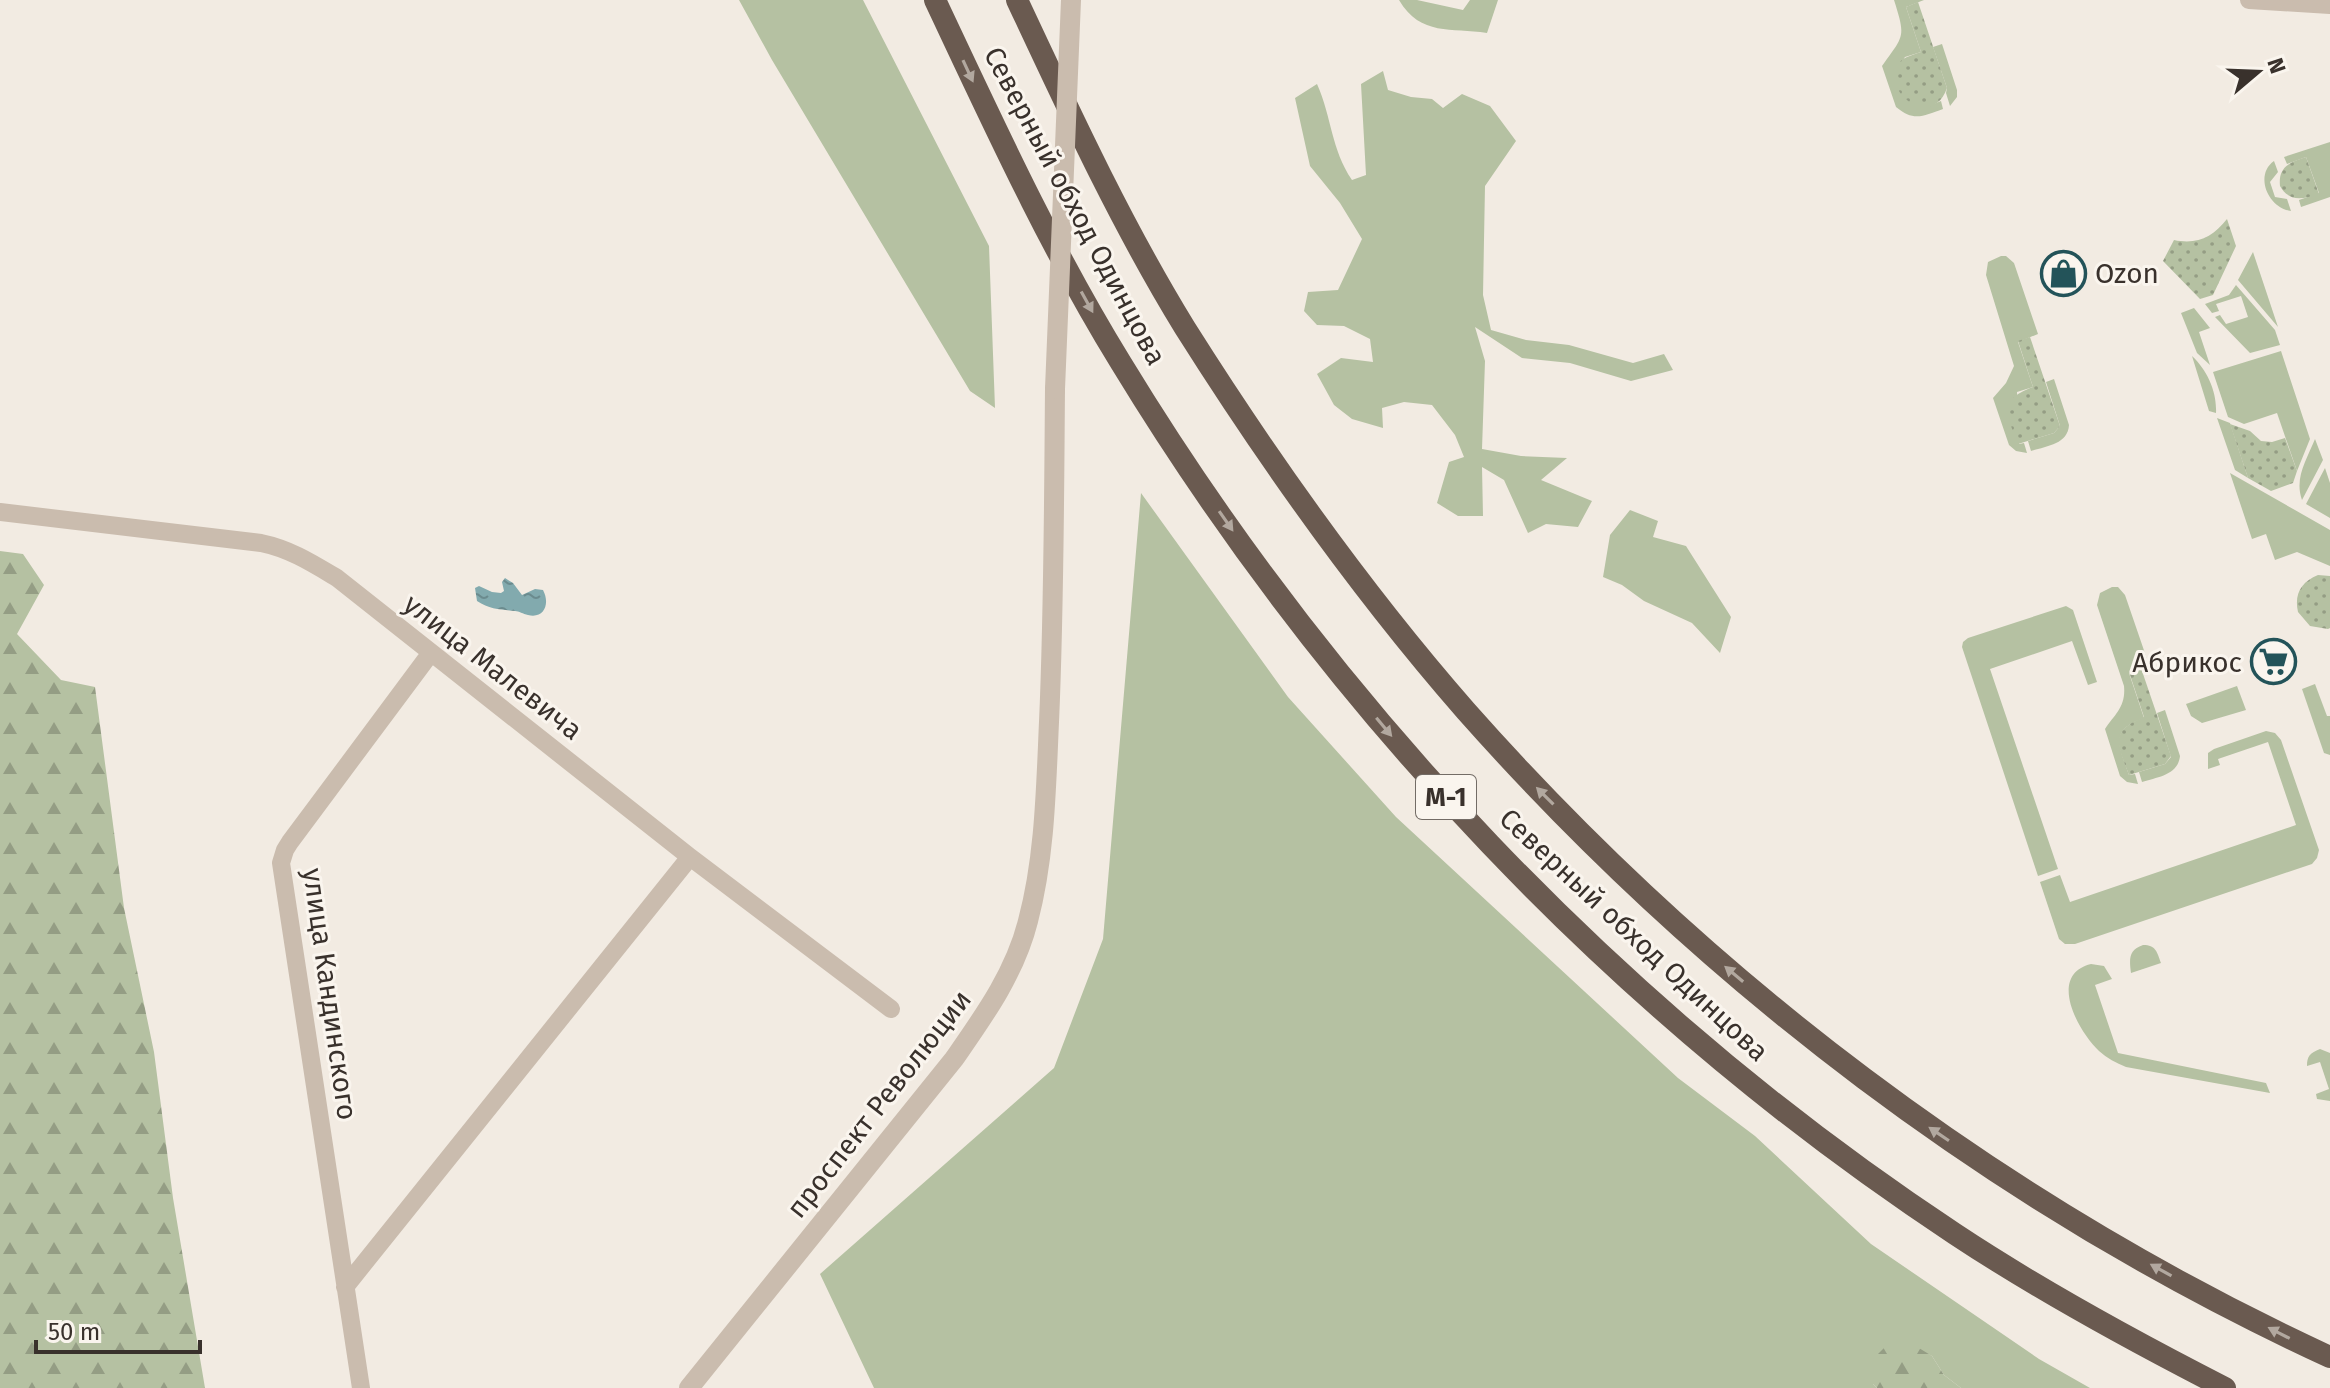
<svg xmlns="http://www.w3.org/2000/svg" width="2330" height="1388" viewBox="0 0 2330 1388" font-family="'Fira Sans',sans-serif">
<defs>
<pattern id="forest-firs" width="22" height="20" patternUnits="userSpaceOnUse" patternTransform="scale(2)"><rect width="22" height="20" fill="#b5c1a2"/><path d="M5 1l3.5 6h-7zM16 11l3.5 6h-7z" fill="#949d84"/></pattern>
<pattern id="park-dots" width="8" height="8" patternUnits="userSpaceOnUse" patternTransform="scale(2)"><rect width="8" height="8" fill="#b5c1a2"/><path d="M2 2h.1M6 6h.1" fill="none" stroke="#949d84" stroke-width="1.8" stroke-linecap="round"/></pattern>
<pattern id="water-ripples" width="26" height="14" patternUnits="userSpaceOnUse" patternTransform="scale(2)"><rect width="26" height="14" fill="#82aaae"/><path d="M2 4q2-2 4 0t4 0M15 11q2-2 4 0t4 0" fill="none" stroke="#6b8b8e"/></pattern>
</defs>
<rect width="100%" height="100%" fill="#f2ebe2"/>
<path fill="#b5c1a2" d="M 739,0 L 863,0 L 989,246 L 995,408 L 970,391 L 772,60 Z
M 1399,0 L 1417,0 L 1463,10 L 1470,0 L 1498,0 L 1487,33 C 1451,27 1421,37 1399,0 Z
M 1894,0 L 1924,0 L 1906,7 L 1921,52 L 1905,57 L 1896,71 L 1929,106 L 1941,101 L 1943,109 C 1923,116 1914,122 1896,107 L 1882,66 C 1904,35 1906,38 1894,0 Z
M 1942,44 L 1957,90 L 1957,97 L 1950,106 L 1946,93 L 1947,88 L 1933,47 Z
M 1383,71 L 1388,90 L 1411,97 L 1432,99 L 1443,108 L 1462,94 L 1490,106 L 1516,141 L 1485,186 L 1483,295 L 1491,330 L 1526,340 L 1569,345 L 1633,363 L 1664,354 L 1673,370 L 1631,381 L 1570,363 L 1522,358 L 1475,327 L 1485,361 L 1482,449 L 1521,456 L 1567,458 L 1541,480 L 1592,501 L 1578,527 L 1546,524 L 1528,533 L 1504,480 L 1482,467 L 1483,516 L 1458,516 L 1437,503 L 1449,462 L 1464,457 L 1455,435 L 1432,405 L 1404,402 L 1382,408 L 1383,428 L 1352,419 L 1334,405 L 1317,374 L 1341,358 L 1373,362 L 1370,339 L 1344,326 L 1317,325 L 1304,311 L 1308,292 L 1338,290 L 1362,239 L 1340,203 L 1310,166 L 1295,98 L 1317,84 C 1332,118 1331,149 1352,180 L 1366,175 L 1361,84 Z
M 2330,142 L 2330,197 L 2301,207 L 2299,200 L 2319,193 L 2306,157 L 2287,164 L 2284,157 Z
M 2274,161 L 2278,172 L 2270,182 L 2275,197 L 2287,199 L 2291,211 C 2268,208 2254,175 2274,161 Z
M 2253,252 L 2278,327 L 2238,280 Z
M 2001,256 L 2006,256 L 2014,263 L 2038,334 L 2018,342 L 2033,387 L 2017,392 L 2019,444 L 2024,443 L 2027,453 L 2016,451 L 2009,445 L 1993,398 L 2006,383 L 2014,366 L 1986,275 L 1988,262 Z
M 2236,285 L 2275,330 L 2280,345 L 2250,353 L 2215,317 L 2220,315 L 2226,324 L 2248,317 L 2241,296 L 2216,304 L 2219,311 L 2212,313 L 2205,304 L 2229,295 Z
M 2194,308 L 2210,328 L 2199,332 L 2210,365 L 2197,353 L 2181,313 Z
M 2281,351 L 2310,439 L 2297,471 L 2277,413 L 2244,424 L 2228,417 L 2213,372 Z
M 2192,356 C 2207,370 2217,391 2216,413 L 2209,411 Z
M 2054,379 L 2069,425 C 2068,444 2047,446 2031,451 L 2028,441 L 2054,433 L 2060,426 L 2046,382 Z
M 2217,418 L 2230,423 L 2248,478 L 2235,470 Z
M 2315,439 L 2323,460 L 2302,500 C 2294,478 2307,459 2315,439 Z
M 2325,468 L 2330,483 L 2330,518 L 2306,504 Z
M 2230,473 L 2330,530 L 2330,566 L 2297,552 L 2275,560 L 2266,534 L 2252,539 Z
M 1141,493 L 1288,697 L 1396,817 L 1678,1078 L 1755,1136 L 1871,1244 L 2039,1359 L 2090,1388 L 1961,1388 L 1944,1375 L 1932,1356 L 1894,1339 L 1880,1353 L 1873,1384 L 1877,1388 L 874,1388 L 820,1274 L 1054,1068 L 1103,939 Z
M 1630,510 L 1658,521 L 1653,537 L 1686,546 L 1731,617 L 1720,653 L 1692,623 L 1644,601 L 1622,585 L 1603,577 L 1610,535 Z
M 2112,587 L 2118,587 L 2125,595 L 2149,665 L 2129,673 L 2144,718 C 2109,730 2119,746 2129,775 L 2135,774 L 2138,784 L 2127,782 L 2120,776 L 2105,729 C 2115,714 2126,707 2124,686 L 2097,605 L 2100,593 Z
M 2066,606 L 2073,610 L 2097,682 L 2088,685 L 2072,641 L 1990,669 L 2058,869 L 2038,876 L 1962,647 L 1963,642 L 1968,638 Z
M 2315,684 L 2327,716 L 2330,716 L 2330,755 L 2324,753 L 2302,689 Z
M 2237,686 L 2246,710 L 2202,723 L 2191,716 L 2186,704 Z
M 2165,710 L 2180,756 C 2178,775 2158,777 2142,782 L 2139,772 L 2165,764 L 2171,757 L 2157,713 Z
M 2266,731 L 2275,733 L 2281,740 L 2319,850 L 2317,858 L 2312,864 L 2075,944 L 2065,944 L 2059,939 L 2040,882 L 2060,875 L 2070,902 L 2296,825 L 2268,742 L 2218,759 L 2220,765 L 2208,769 L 2208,753 L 2214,749 Z
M 2143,945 C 2156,945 2157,952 2161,963 L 2131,973 C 2129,958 2129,950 2143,945 Z
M 2091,964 L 2104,966 L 2112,979 L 2095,985 L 2118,1053 L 2266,1083 L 2270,1093 L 2126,1067 C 2116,1063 2107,1058 2099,1051 C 2078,1031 2047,975 2091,964 Z
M 2320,1049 L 2330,1053 L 2330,1101 L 2317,1099 L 2316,1094 L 2329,1089 L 2320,1062 L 2307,1066 C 2307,1056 2310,1053 2320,1049 Z"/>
<path fill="url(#forest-firs)" d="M 0,551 L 23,554 L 44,585 L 17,634 L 61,680 L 95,687 L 124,908 L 154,1052 L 173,1198 L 205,1388 L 0,1388 Z
M 1894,1338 L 1914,1345 L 1932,1356 L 1944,1375 L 1961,1388 L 1877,1388 L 1873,1384 L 1868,1364 Z"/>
<path fill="url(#park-dots)" d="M 1918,2 L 1947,88 C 1931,134 1873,85 1903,59 C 1908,56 1915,54 1921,52 L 1906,7 Z
M 2306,157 L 2319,194 C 2303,199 2290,203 2280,186 C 2278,167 2290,162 2306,157 Z
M 2227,219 L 2236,246 L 2213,295 L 2200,299 L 2163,261 L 2174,240 C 2197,245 2213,237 2227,219 Z
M 2030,337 L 2060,426 L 2054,433 L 2018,444 C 2007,414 1996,401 2033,387 L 2018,341 Z
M 2230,424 L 2250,431 L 2261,441 L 2272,442 L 2285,438 L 2297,471 L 2293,483 L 2271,491 L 2248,478 Z
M 2318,575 L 2330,576 L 2330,628 L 2328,629 L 2310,626 L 2298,612 C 2294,594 2301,582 2318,575 Z
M 2141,668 L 2171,756 L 2165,764 L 2129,775 C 2118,745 2108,732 2144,717 L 2129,672 Z"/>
<path fill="url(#water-ripples)" d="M 505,578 L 513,583 L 522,595 L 535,589 L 543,590 C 550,603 545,619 528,615 C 523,614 519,611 515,611 C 501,609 490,610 477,601 L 475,588 L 479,586 L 492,592 L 501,593 L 504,591 L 502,582 Z"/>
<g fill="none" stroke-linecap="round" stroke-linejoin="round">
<path stroke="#cabcae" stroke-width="18" d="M 2249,0 L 2330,5
M 0,512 L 261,543 C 290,549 312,563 337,578 L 690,857 L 891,1009
M 345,1287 L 690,857
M 361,1388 L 281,863 L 285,850 L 290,842 L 430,654"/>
<path stroke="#cabcae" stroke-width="20" d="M 689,1388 L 954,1059 C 984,1016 1015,973 1028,921 C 1045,857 1046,788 1049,722 C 1054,611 1054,500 1055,389"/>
<path stroke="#6a5a50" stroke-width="22" d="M 935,0 C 993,123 1050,248 1121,363 C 1331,708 1617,1011 1955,1234 C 2041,1291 2133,1341 2225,1388
M 1017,0 C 1069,111 1121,224 1185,328 C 1269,461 1362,592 1466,711 C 1706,982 2000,1205 2330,1357"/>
<path stroke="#cabcae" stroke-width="20" d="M 1055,389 L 1071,0"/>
</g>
<defs><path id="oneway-solid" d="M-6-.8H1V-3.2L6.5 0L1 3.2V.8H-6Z" transform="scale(2)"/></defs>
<g fill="#b2a89f">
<use href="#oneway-solid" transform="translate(968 71) rotate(65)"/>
<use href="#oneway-solid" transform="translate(1087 302) rotate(61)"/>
<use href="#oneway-solid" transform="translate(1226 521) rotate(55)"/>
<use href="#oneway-solid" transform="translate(1384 727) rotate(50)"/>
<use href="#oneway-solid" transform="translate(1545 796) rotate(-135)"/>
<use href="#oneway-solid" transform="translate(1734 974) rotate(-140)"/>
<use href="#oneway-solid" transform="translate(1939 1134) rotate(-146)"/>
<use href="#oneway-solid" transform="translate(2161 1270) rotate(-151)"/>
<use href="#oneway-solid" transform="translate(2279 1333) rotate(-153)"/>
</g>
<defs>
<symbol id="shop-ring" viewBox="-11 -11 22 22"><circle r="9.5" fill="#faf5ee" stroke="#235359" stroke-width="1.5"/><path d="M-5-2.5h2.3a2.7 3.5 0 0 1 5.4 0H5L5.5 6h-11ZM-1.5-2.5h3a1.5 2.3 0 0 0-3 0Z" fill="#235359"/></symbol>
<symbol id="supermarket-ring" viewBox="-11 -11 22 22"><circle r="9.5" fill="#faf5ee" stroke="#235359" stroke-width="1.5"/><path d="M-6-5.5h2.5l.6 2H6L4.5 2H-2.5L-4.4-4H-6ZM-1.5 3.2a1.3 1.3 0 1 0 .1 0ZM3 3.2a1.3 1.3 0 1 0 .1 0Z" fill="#235359"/></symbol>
</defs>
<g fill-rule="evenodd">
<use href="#shop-ring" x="2038" y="248" width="51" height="51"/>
<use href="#supermarket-ring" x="2248" y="636" width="51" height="51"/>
</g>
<g text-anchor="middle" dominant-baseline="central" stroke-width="6" stroke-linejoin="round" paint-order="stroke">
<rect fill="#faf5ee" stroke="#736c66" stroke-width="2" x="1416" y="775" width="60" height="44" rx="6"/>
<g font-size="26" font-weight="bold" fill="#39312c">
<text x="1446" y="797">М-1</text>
</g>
<g font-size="28" fill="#39312c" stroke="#faf5ee">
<text transform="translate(1075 206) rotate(62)">Северный обход Одинцова</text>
<text transform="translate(493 667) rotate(38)">улица Малевича</text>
<text transform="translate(1634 935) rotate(43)">Северный обход Одинцова</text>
<text transform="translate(330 994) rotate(82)">улица Кандинского</text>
<text transform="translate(879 1104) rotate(-52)">проспект Революции</text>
</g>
<g font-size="28" fill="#39312c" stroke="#faf5ee" text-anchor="start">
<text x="2095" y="273">Ozon</text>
<text x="2242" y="662" text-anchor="end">Абрикос</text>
</g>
</g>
<g transform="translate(2258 72) rotate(71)" stroke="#faf5ee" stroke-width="6" paint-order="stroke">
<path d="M0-6L14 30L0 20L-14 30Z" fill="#39312c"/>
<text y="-12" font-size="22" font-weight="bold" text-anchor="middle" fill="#39312c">N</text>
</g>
<path d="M36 1340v12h164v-12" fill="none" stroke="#39312c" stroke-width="4"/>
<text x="48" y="1340" font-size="24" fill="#39312c" stroke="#faf5ee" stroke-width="6" paint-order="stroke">50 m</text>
</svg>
